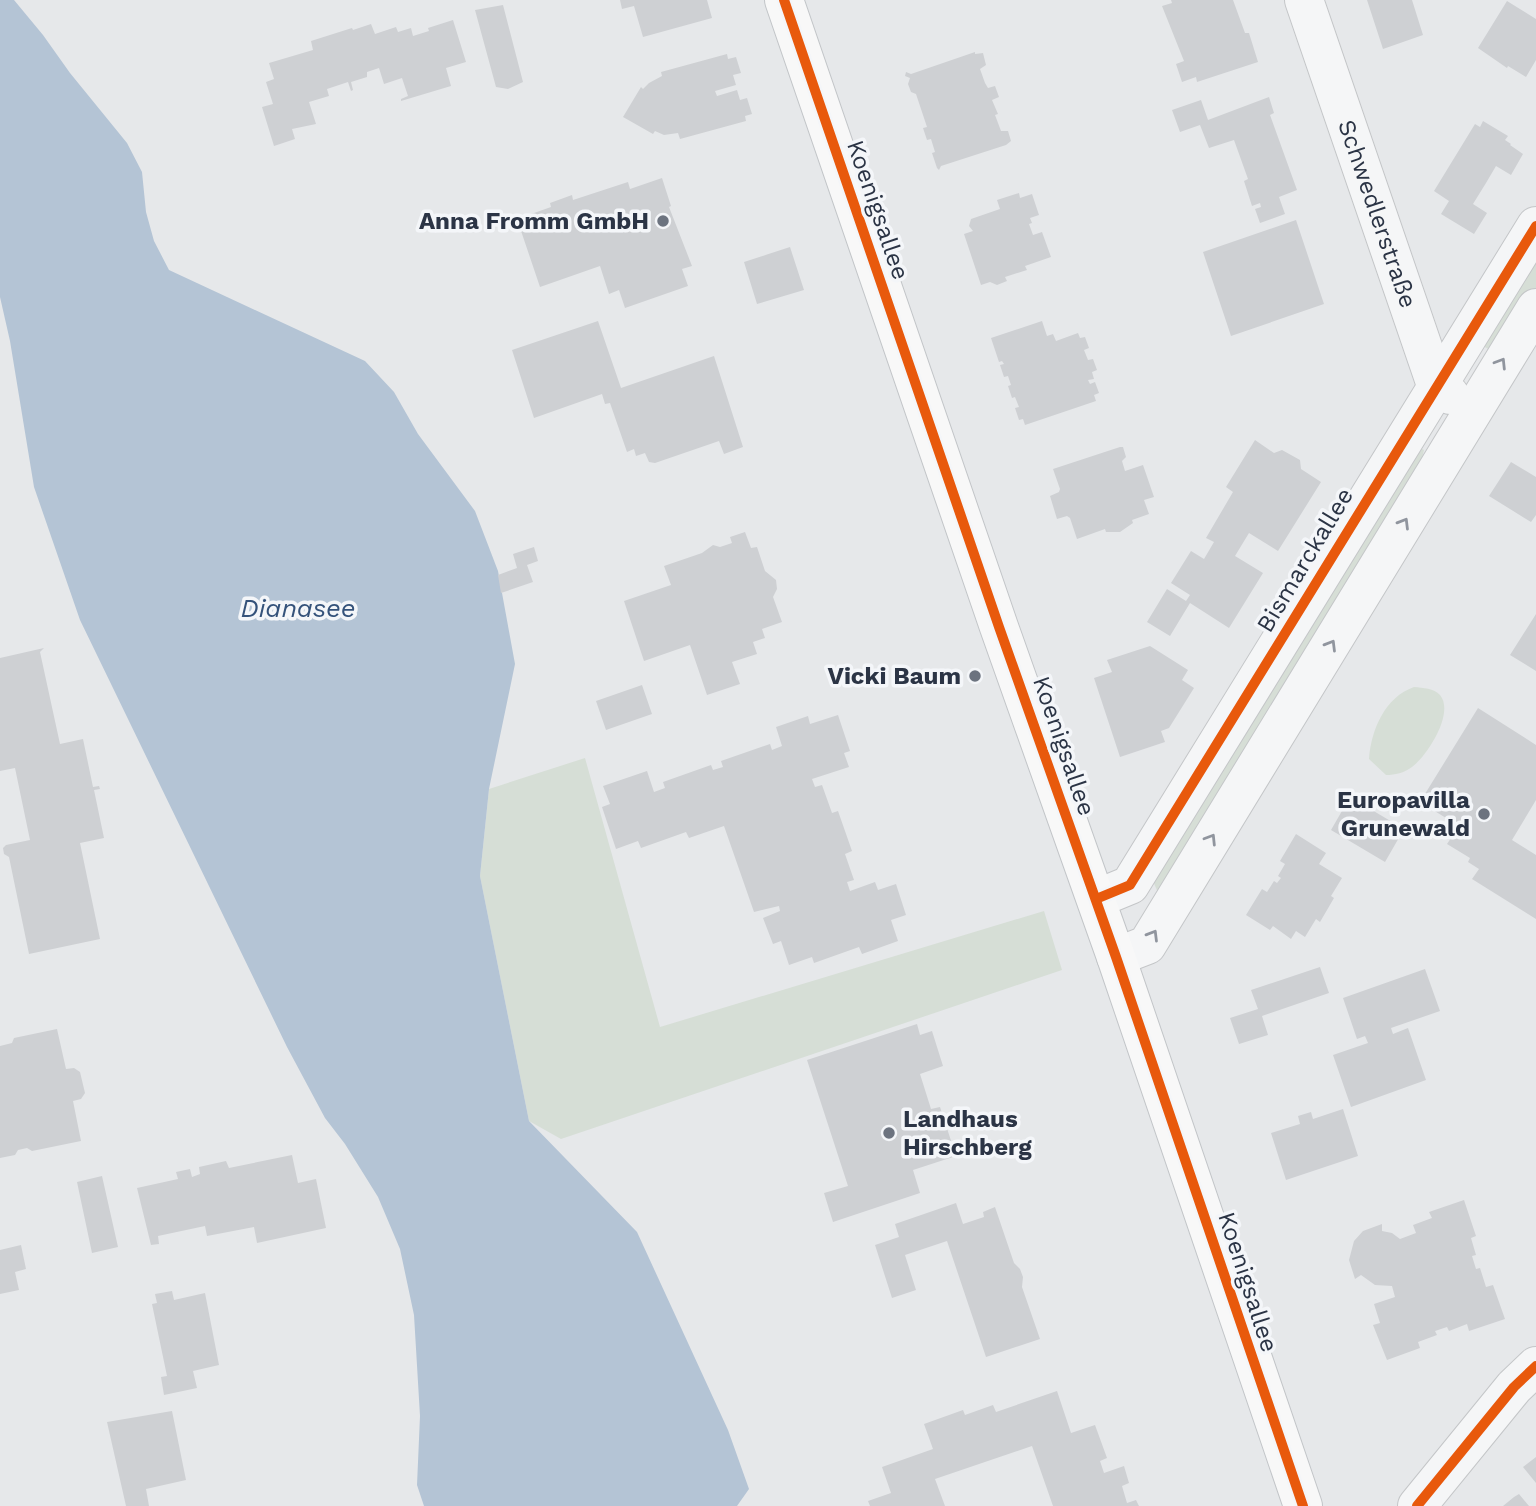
<svg xmlns="http://www.w3.org/2000/svg" width="1536" height="1506" viewBox="0 0 1536 1506" font-family="'Work Sans',sans-serif">
<rect width="100%" height="100%" fill="#e6e8ea"/>
<path fill="#d6ded6" d="M 1536,256 L 1536,288 L 1496,353 L 1481,345 Z
M 1420,448 L 1424,450 L 1419,472 L 1160,897 L 1152,879 Z
M 1414,687 C 1423,688 1434,688 1440,695 C 1455,713 1427,756 1412,767 C 1404,773 1395,775 1386,775 L 1369,759 C 1371,730 1385,697 1414,687 Z
M 585,758 L 660,1027 L 1044,911 L 1062,970 L 561,1139 L 529,1121 L 480,876 L 489,789 Z"/>
<path fill="#b4c4d5" d="M 0,0 L 14,0 L 43,35 L 70,73 L 127,143 L 142,172 L 146,212 L 154,241 L 169,270 L 365,361 L 394,392 L 418,434 L 475,511 L 498,571 L 515,664 L 489,789 L 480,876 L 529,1121 L 637,1232 L 728,1430 L 749,1489 L 737,1506 L 424,1506 L 417,1485 L 420,1416 L 414,1315 L 400,1249 L 378,1197 L 345,1144 L 325,1118 L 287,1047 L 80,620 L 34,487 L 10,341 L 0,297 Z"/>
<path fill="#ced0d3" d="M 620,0 L 707,0 L 712,18 L 643,37 L 634,6 L 622,9 Z
M 1171,0 L 1233,0 L 1245,33 L 1249,33 L 1258,62 L 1197,82 L 1196,77 L 1182,82 L 1176,64 L 1184,61 L 1162,6 L 1172,3 Z
M 1367,0 L 1412,0 L 1423,35 L 1383,49 Z
M 1507,1 L 1536,19 L 1536,60 L 1526,77 L 1508,66 L 1507,68 L 1478,48 Z
M 503,5 L 523,82 L 508,89 L 496,87 L 475,10 Z
M 453,20 L 466,62 L 446,68 L 451,86 L 401,101 L 401,99 L 408,96 L 402,78 L 384,84 L 379,68 L 367,72 L 367,77 L 351,82 L 353,90 L 351,91 L 348,82 L 327,89 L 329,96 L 309,102 L 316,124 L 292,129 L 295,139 L 274,146 L 262,107 L 273,104 L 266,82 L 274,79 L 269,63 L 313,50 L 311,41 L 352,28 L 353,30 L 371,24 L 375,34 L 396,27 L 398,32 L 411,28 L 413,36 L 429,31 L 428,28 Z
M 975,52 L 975,54 L 983,53 L 986,65 L 980,69 L 985,83 L 988,88 L 995,86 L 999,97 L 992,100 L 998,114 L 995,115 L 1001,131 L 1008,131 L 1011,141 L 1006,145 L 941,166 L 939,170 L 937,168 L 932,153 L 935,152 L 931,139 L 927,140 L 923,128 L 927,127 L 916,94 L 911,92 L 908,84 L 910,78 L 905,76 L 906,72 L 911,74 Z
M 727,54 L 728,59 L 736,57 L 741,73 L 733,75 L 736,85 L 715,91 L 717,96 L 737,90 L 740,100 L 747,98 L 752,114 L 745,116 L 746,121 L 680,139 L 678,133 L 664,135 L 655,131 L 653,134 L 623,117 L 641,87 L 643,89 L 649,83 L 662,76 L 661,72 Z
M 1269,97 L 1274,113 L 1270,115 L 1297,190 L 1279,197 L 1285,214 L 1260,223 L 1255,209 L 1261,207 L 1260,203 L 1252,206 L 1244,181 L 1248,179 L 1234,140 L 1209,148 L 1200,125 L 1180,132 L 1172,110 L 1201,100 L 1208,120 Z
M 1483,121 L 1508,136 L 1505,140 L 1511,144 L 1510,145 L 1523,154 L 1511,175 L 1496,166 L 1486,183 L 1473,204 L 1487,213 L 1474,234 L 1441,214 L 1449,201 L 1434,191 L 1475,124 L 1480,127 Z
M 662,178 L 671,206 L 669,207 L 692,266 L 682,269 L 688,286 L 625,308 L 619,290 L 609,294 L 600,266 L 540,287 L 517,219 L 551,207 L 550,203 L 572,195 L 573,200 L 628,182 L 630,189 Z
M 1019,193 L 1020,198 L 1032,194 L 1039,215 L 1030,218 L 1032,223 L 1029,224 L 1033,235 L 1042,232 L 1051,257 L 1025,266 L 1027,270 L 1005,277 L 1007,281 L 997,285 L 990,282 L 981,285 L 964,234 L 973,231 L 969,226 L 971,219 L 1000,209 L 997,200 Z
M 1296,220 L 1324,304 L 1231,336 L 1203,252 Z
M 790,247 L 804,290 L 757,304 L 744,262 Z
M 598,321 L 621,388 L 714,356 L 743,447 L 724,454 L 719,441 L 655,463 L 649,462 L 645,453 L 636,456 L 634,449 L 627,452 L 610,403 L 605,404 L 602,394 L 534,418 L 512,350 Z
M 1042,321 L 1047,336 L 1053,334 L 1056,341 L 1078,333 L 1080,338 L 1085,337 L 1089,348 L 1084,350 L 1088,360 L 1093,359 L 1097,370 L 1092,372 L 1094,379 L 1088,380 L 1090,384 L 1095,382 L 1099,393 L 1094,395 L 1096,401 L 1025,425 L 1023,419 L 1019,420 L 1015,408 L 1019,407 L 1015,397 L 1012,398 L 1008,386 L 1011,385 L 1008,376 L 1004,377 L 1000,365 L 1004,364 L 1002,361 L 999,362 L 991,338 Z
M 1255,440 L 1274,453 L 1282,450 L 1300,460 L 1301,469 L 1321,482 L 1278,551 L 1249,533 L 1235,556 L 1263,573 L 1229,628 L 1190,603 L 1170,636 L 1147,622 L 1167,589 L 1186,601 L 1190,595 L 1171,583 L 1191,551 L 1204,559 L 1214,542 L 1206,538 L 1233,492 L 1226,487 Z
M 1120,447 L 1123,447 L 1126,457 L 1122,461 L 1125,471 L 1143,465 L 1154,497 L 1144,500 L 1149,514 L 1132,520 L 1133,523 L 1120,532 L 1106,532 L 1105,529 L 1077,539 L 1070,518 L 1067,516 L 1057,519 L 1050,496 L 1059,492 L 1060,489 L 1053,469 Z
M 1511,462 L 1536,477 L 1536,515 L 1531,522 L 1489,496 Z
M 745,532 L 751,548 L 757,547 L 765,571 L 776,580 L 777,589 L 773,597 L 782,622 L 762,629 L 765,638 L 753,642 L 757,654 L 732,662 L 740,684 L 707,695 L 690,645 L 644,661 L 624,601 L 671,585 L 664,566 L 702,553 L 713,545 L 720,547 L 732,543 L 730,537 Z
M 534,547 L 538,561 L 527,565 L 533,582 L 501,593 L 498,575 L 517,568 L 513,554 Z
M 1536,614 L 1536,671 L 1510,655 Z
M 1150,646 L 1188,670 L 1182,680 L 1194,688 L 1169,728 L 1161,731 L 1165,742 L 1120,757 L 1094,678 L 1112,672 L 1107,660 Z
M 44,648 L 40,652 L 60,744 L 83,739 L 93,787 L 99,786 L 100,789 L 94,790 L 104,838 L 80,843 L 100,939 L 29,954 L 9,857 L 4,854 L 3,848 L 6,845 L 30,840 L 15,768 L 0,771 L 0,658 Z
M 642,685 L 652,714 L 606,730 L 596,701 Z
M 1478,708 L 1536,745 L 1536,800 L 1512,840 L 1536,855 L 1536,919 L 1472,879 L 1479,869 L 1468,862 L 1470,858 L 1447,844 L 1459,826 L 1420,802 Z
M 838,715 L 850,751 L 844,753 L 849,767 L 812,779 L 815,787 L 822,785 L 832,813 L 838,811 L 852,851 L 845,854 L 854,880 L 847,882 L 850,891 L 875,882 L 878,890 L 896,884 L 906,915 L 891,920 L 898,941 L 862,954 L 859,947 L 814,963 L 812,957 L 789,965 L 781,941 L 773,944 L 763,918 L 780,911 L 779,906 L 754,912 L 724,826 L 689,838 L 686,832 L 641,848 L 638,841 L 616,849 L 602,807 L 610,804 L 603,786 L 647,771 L 654,792 L 665,788 L 663,782 L 711,765 L 713,770 L 723,767 L 721,761 L 770,744 L 772,750 L 782,746 L 776,727 L 808,716 L 810,724 Z
M 1350,797 L 1404,829 L 1385,862 L 1331,830 Z
M 1296,834 L 1326,853 L 1319,864 L 1342,878 L 1331,896 L 1334,898 L 1320,922 L 1316,919 L 1305,937 L 1296,931 L 1291,939 L 1273,926 L 1270,930 L 1246,915 L 1262,889 L 1267,892 L 1274,881 L 1277,883 L 1281,878 L 1278,876 L 1285,864 L 1280,861 Z
M 1320,967 L 1329,993 L 1262,1016 L 1268,1035 L 1239,1044 L 1230,1018 L 1258,1009 L 1251,990 Z
M 1425,969 L 1440,1011 L 1391,1028 L 1393,1034 L 1408,1028 L 1426,1080 L 1351,1107 L 1333,1055 L 1368,1043 L 1365,1036 L 1357,1039 L 1343,998 Z
M 917,1024 L 920,1035 L 932,1031 L 943,1066 L 920,1074 L 931,1109 L 940,1107 L 956,1156 L 913,1170 L 920,1193 L 833,1222 L 824,1193 L 848,1186 L 807,1060 Z
M 57,1029 L 66,1069 L 74,1068 L 80,1072 L 85,1093 L 81,1099 L 73,1101 L 81,1141 L 32,1151 L 27,1148 L 18,1150 L 15,1155 L 0,1158 L 0,1046 L 12,1043 L 14,1038 Z
M 1343,1109 L 1358,1156 L 1286,1180 L 1271,1133 L 1300,1124 L 1298,1116 L 1311,1112 L 1313,1119 Z
M 292,1155 L 298,1183 L 316,1179 L 326,1228 L 257,1243 L 254,1227 L 207,1236 L 205,1226 L 158,1236 L 159,1244 L 151,1245 L 137,1188 L 178,1179 L 176,1172 L 190,1169 L 192,1177 L 200,1174 L 199,1167 L 226,1161 L 229,1168 Z
M 102,1176 L 118,1247 L 92,1253 L 77,1182 Z
M 1464,1200 L 1476,1236 L 1471,1238 L 1476,1255 L 1472,1256 L 1476,1269 L 1480,1268 L 1486,1287 L 1493,1285 L 1505,1319 L 1469,1331 L 1467,1324 L 1449,1331 L 1447,1327 L 1435,1331 L 1437,1335 L 1418,1342 L 1420,1348 L 1387,1360 L 1373,1325 L 1380,1323 L 1374,1304 L 1395,1297 L 1392,1286 L 1375,1285 L 1361,1275 L 1355,1279 L 1349,1260 L 1354,1241 L 1363,1231 L 1382,1224 L 1382,1231 L 1392,1233 L 1400,1239 L 1416,1233 L 1413,1225 L 1432,1218 L 1429,1212 Z
M 956,1203 L 963,1224 L 984,1217 L 983,1212 L 995,1207 L 1014,1263 L 1020,1269 L 1023,1277 L 1022,1287 L 1040,1339 L 986,1357 L 947,1241 L 905,1255 L 916,1290 L 892,1298 L 875,1245 L 899,1237 L 895,1224 Z
M 21,1245 L 26,1269 L 15,1272 L 19,1290 L 0,1294 L 0,1250 Z
M 172,1291 L 174,1300 L 205,1293 L 219,1365 L 193,1371 L 197,1388 L 164,1395 L 161,1377 L 167,1376 L 152,1304 L 157,1303 L 155,1294 Z
M 1057,1391 L 1071,1433 L 1095,1425 L 1107,1458 L 1100,1461 L 1104,1473 L 1124,1466 L 1129,1483 L 1122,1486 L 1127,1503 L 1136,1500 L 1139,1506 L 1053,1506 L 1032,1446 L 935,1479 L 945,1506 L 870,1506 L 868,1501 L 891,1493 L 882,1467 L 933,1449 L 924,1424 L 963,1410 L 965,1415 L 993,1405 L 996,1412 Z
M 172,1411 L 186,1480 L 146,1489 L 149,1506 L 126,1506 L 107,1422 Z
M 1536,1457 L 1536,1483 L 1523,1467 Z
M 1519,1494 L 1529,1506 L 1503,1506 L 1514,1497 Z"/>
<g fill="none" stroke-linecap="round" stroke-linejoin="round">
<defs>
<g id="minor">
<path id="s1" d="M 1304,0 L 1436,385 L 1450,395"/>
<path d="M 1096,899 L 1130,885 L 1536,226"/>
<path d="M 1116,957 L 1147,945 L 1536,308"/>
<path d="M 1417,1506 L 1514,1387 L 1536,1366"/>
</g>
<path id="major" d="M 784,0 L 999,627 L 1116,957 L 1303,1506"/>
</defs>
<use href="#minor" stroke="#c4c6c8" stroke-width="40"/>
<use href="#major" stroke="#c2c5c8" stroke-width="40"/>
<use href="#minor" stroke="#f5f6f7" stroke-width="38"/>
<use href="#major" stroke="#f8f8f8" stroke-width="38"/>
<defs>
<path id="cycleway" d="M 784,0 L 999,627 L 1116,957 L 1303,1506
M 1096,899 L 1130,885 L 1536,226
M 1417,1506 L 1514,1387 L 1536,1366"/>
</defs>
<use href="#cycleway" stroke="#f4f6f9" stroke-width="15"/>
<use href="#cycleway" stroke="#e8590c" stroke-width="10"/>
</g>
<defs><path id="oneway-chevron" d="M-2-3.5L2.5 0L-2 3.5" fill="none" stroke-width="1.6" stroke-linecap="round" stroke-linejoin="round" transform="scale(1.75)"/></defs>
<g stroke="#90959e">
<use href="#oneway-chevron" transform="translate(1501 363) rotate(-58)"/>
<use href="#oneway-chevron" transform="translate(1404 523) rotate(-59)"/>
<use href="#oneway-chevron" transform="translate(1331 645) rotate(-59)"/>
<use href="#oneway-chevron" transform="translate(1211 839) rotate(-58)"/>
<use href="#oneway-chevron" transform="translate(1153 935) rotate(-59)"/>
</g>
<g fill="#6c737f" stroke="#f4f6f9" stroke-width="2.5">
<circle cx="663" cy="221" r="7"/>
<circle cx="975" cy="676" r="7"/>
<circle cx="1484" cy="814" r="7"/>
<circle cx="889" cy="1133" r="7"/>
</g>
<g text-anchor="middle" dominant-baseline="central" stroke-width="7" stroke-linejoin="round" paint-order="stroke">
<g font-size="24" fill="#2b3445" stroke="#f4f6f9">
<text transform="translate(878 210) rotate(71)">Koenigsallee</text>
<text stroke="none"><textPath href="#s1" startOffset="226">Schwedlerstraße</textPath></text>
<text transform="translate(1305 560) rotate(-59)">Bismarckallee</text>
<text transform="translate(1064 746) rotate(71)">Koenigsallee</text>
<text transform="translate(1248 1282) rotate(72)">Koenigsallee</text>
</g>
<g font-size="24" font-weight="bold" fill="#2b3445" stroke="#f4f6f9" text-anchor="end">
<text x="649" y="221">Anna Fromm GmbH</text>
<text x="961" y="676">Vicki Baum</text>
<text x="1470" y="800">Europavilla<tspan x="1470" dy="28">Grunewald</tspan></text>
<text x="903" y="1119" text-anchor="start">Landhaus<tspan x="903" dy="28">Hirschberg</tspan></text>
</g>
<g font-size="26" font-style="italic" fill="#34527a" stroke="#f4f6f9">
<text x="298" y="608">Dianasee</text>
</g>
</g>
</svg>
